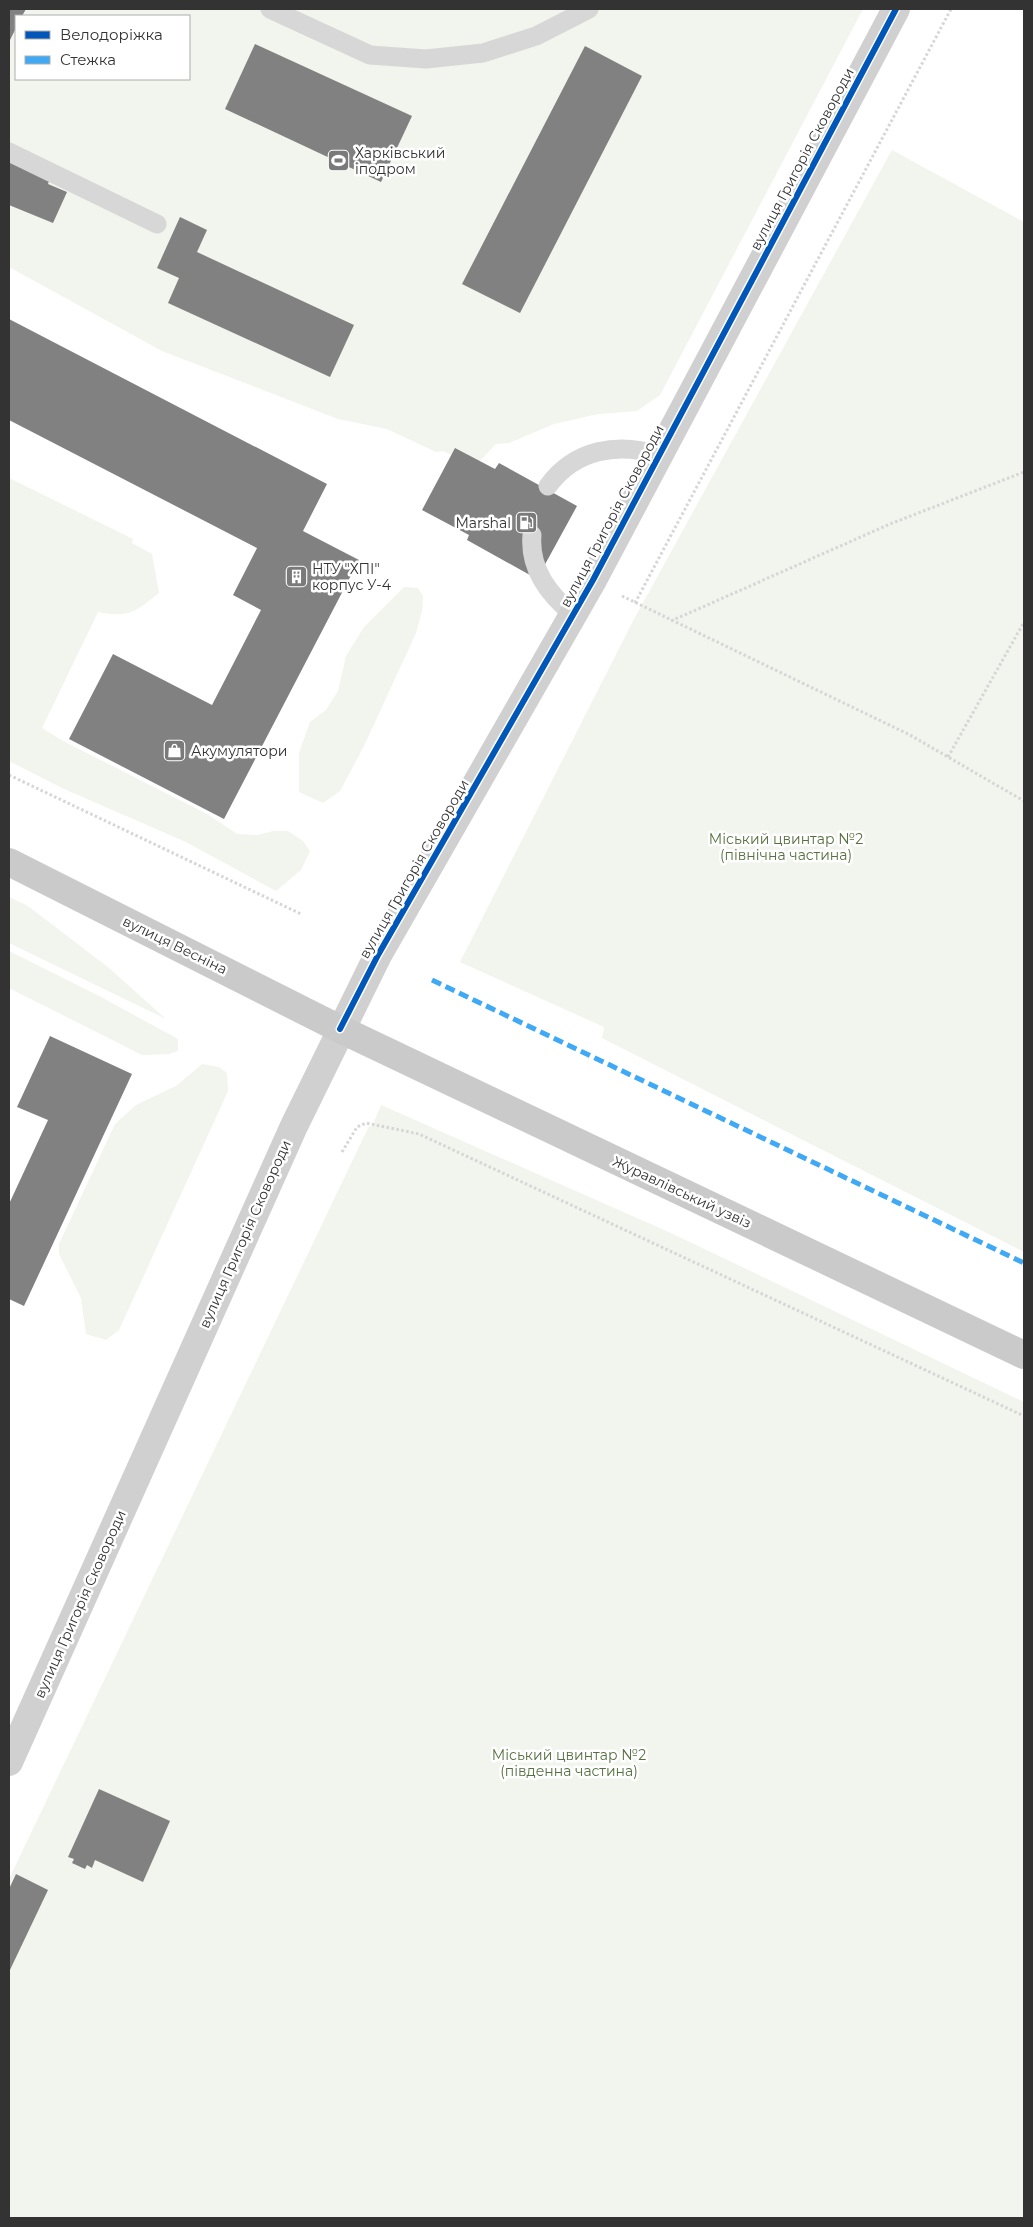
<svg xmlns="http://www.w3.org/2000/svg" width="1033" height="2227" viewBox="0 0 1033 2227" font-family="Montserrat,sans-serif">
<rect width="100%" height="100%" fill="#fff"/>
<path fill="#f1f5ed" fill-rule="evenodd" d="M 9,9 L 863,9 L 660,395 L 637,411 L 598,414 L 554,424 L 509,443 L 496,444 L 475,466 L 443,451 L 436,452 L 387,429 L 338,419 L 162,351 L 9,267 ZM 16,16 L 189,16 L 189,79 L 16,79 Z
M 892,150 L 1024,222 L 1024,1252 L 602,1038 L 604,1027 L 460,962 L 633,621 Z
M 9,478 L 133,539 L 132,543 L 152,554 L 159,593 C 135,612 129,618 98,612 L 42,728 L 61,740 L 209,815 L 237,834 L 258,835 L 273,831 L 288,831 L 303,841 L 310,851 L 301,870 L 276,891 L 186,842 L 64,789 L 9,761 Z
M 404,587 L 418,588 L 423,596 L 422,611 L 416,633 L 364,746 L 340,791 L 323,803 L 299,792 L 299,753 L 310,722 L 326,710 L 338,691 L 346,656 L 364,627 Z
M 9,897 L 28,906 L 109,968 L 166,1019 L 9,943 Z
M 9,951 L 101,997 L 178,1039 L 178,1051 L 169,1054 L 142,1055 L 9,988 Z
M 202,1064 L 219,1067 L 227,1073 L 228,1091 L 119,1330 L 106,1340 L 86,1334 L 81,1298 L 59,1254 L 59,1244 L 115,1124 L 136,1105 L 176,1086 Z
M 381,1105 L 673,1234 L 1024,1402 L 1024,2218 L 9,2218 L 9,1879 L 369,1126 L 372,1127 Z"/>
<path fill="#818181" d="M 9,9 L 26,9 L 22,16 L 16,16 L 16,28 L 9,42 Z
M 255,44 L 412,116 L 381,182 L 225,109 Z
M 585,46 L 642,76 L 520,313 L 462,284 Z
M 9,162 L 49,181 L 48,184 L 67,192 L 53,223 L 9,205 Z
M 180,217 L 207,230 L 197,252 L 354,325 L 330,377 L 168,303 L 179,278 L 157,268 Z
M 9,319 L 327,484 L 303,531 L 359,560 L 224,819 L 69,739 L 113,654 L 212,705 L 261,610 L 233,595 L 257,548 L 9,420 Z
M 455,448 L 495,469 L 499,463 L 577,506 L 537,579 L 467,540 L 469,535 L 422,510 Z
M 50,1036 L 132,1074 L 24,1306 L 9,1299 L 9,1204 L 48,1120 L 17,1107 Z
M 99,1789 L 170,1821 L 143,1882 L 95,1860 L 92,1868 L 87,1865 L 85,1869 L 72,1863 L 74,1859 L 68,1857 Z
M 16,1874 L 48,1890 L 9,1972 L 9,1889 Z"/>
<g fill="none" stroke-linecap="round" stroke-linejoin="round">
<path stroke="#d6d6d6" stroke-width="3" stroke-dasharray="2.5 2.5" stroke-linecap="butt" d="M 622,596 L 910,735 L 1024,801
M 635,603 L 951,9
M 671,621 L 890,524 L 1024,472
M 948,757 L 1024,622
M 9,775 L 301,914
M 342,1152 L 357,1127 L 366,1123 L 419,1134 L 1024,1416"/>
<path stroke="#d7d7d7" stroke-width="19" d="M 270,9 L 370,55 L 426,59 L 483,53 L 536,36 L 589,9
M 9,152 L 157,224
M 548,486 C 575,449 618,442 659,455
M 532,535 C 529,569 549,595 574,615"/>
<path stroke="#d0d0d0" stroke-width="28" d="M 9,1762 L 294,1126 L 378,955 L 593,580 L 896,9"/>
<path stroke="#cacaca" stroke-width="28" d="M 9,862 L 340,1029 L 1024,1355"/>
<path stroke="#3fa9f5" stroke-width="5" stroke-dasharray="10 5" stroke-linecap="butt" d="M 432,980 L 1024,1263"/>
<defs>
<path id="cycleway" d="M 340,1029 L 378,955 L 593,580 L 896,9"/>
</defs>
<use href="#cycleway" stroke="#fff" stroke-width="9"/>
<use href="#cycleway" stroke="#0057b8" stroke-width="6"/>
</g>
<defs>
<symbol id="stadium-square" viewBox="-11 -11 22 22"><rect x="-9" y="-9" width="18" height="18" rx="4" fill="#7a7a7a" stroke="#fff"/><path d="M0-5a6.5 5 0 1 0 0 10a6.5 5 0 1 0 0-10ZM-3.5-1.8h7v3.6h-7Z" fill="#fff"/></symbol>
<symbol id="fuel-square" viewBox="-11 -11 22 22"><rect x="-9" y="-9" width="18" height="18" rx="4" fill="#7a7a7a" stroke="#fff"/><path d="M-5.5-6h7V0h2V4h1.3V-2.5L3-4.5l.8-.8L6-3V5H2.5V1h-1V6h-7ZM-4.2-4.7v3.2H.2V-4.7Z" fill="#fff"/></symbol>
<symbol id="building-square" viewBox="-11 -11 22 22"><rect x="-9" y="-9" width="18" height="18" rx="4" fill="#7a7a7a" stroke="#fff"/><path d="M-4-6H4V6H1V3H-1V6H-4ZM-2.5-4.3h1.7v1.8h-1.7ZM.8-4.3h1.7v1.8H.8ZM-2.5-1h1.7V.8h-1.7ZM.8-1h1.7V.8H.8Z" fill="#fff"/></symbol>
<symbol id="shop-square" viewBox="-11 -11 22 22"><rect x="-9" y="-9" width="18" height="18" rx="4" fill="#7a7a7a" stroke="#fff"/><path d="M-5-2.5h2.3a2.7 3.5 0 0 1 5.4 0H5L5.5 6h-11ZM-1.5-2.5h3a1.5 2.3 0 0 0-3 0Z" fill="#fff"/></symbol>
</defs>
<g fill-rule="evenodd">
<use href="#stadium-square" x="326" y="148" width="25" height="25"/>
<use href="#fuel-square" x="514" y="510" width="25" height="25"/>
<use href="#building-square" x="284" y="564" width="25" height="25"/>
<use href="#shop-square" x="162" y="738" width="25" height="25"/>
</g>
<g text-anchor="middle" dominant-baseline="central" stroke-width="5" stroke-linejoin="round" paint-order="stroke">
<g font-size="14" fill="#333" stroke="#fff" text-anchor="start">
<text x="355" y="153">Харківський<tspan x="355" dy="16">іподром</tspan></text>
<text x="511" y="523" text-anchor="end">Marshal</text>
<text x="312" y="569">НТУ "ХПІ"<tspan x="312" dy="16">корпус У-4</tspan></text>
<text x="191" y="751">Акумулятори</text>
</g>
<g font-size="14" fill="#333" stroke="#fff">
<text transform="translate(802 159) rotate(-62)">вулиця Григорія Сковороди</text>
<text transform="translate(612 516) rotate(-62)">вулиця Григорія Сковороди</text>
<text transform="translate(414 869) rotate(-60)">вулиця Григорія Сковороди</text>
<text transform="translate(175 945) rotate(26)">вулиця Весніна</text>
<text transform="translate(682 1192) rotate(25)">Журавлівський узвіз</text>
<text transform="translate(245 1234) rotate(-66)">вулиця Григорія Сковороди</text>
<text transform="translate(80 1604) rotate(-66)">вулиця Григорія Сковороди</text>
</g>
<g font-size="14" fill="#56703f" stroke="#fff">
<text x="786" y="839">Міський цвинтар №2<tspan x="786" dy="16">(північна частина)</tspan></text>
<text x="569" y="1755">Міський цвинтар №2<tspan x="569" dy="16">(південна частина)</tspan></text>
</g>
</g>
<rect width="1033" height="2227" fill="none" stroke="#333333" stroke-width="20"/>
<rect x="15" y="15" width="175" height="65" fill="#ffffff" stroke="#adadad"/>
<rect x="25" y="31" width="25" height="8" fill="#0057b8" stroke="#adadad"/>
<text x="60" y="40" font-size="15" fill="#333333">Велодоріжка</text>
<rect x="25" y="56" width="25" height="8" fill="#3fa9f5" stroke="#adadad"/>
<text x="60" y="65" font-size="15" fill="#333333">Стежка</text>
</svg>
